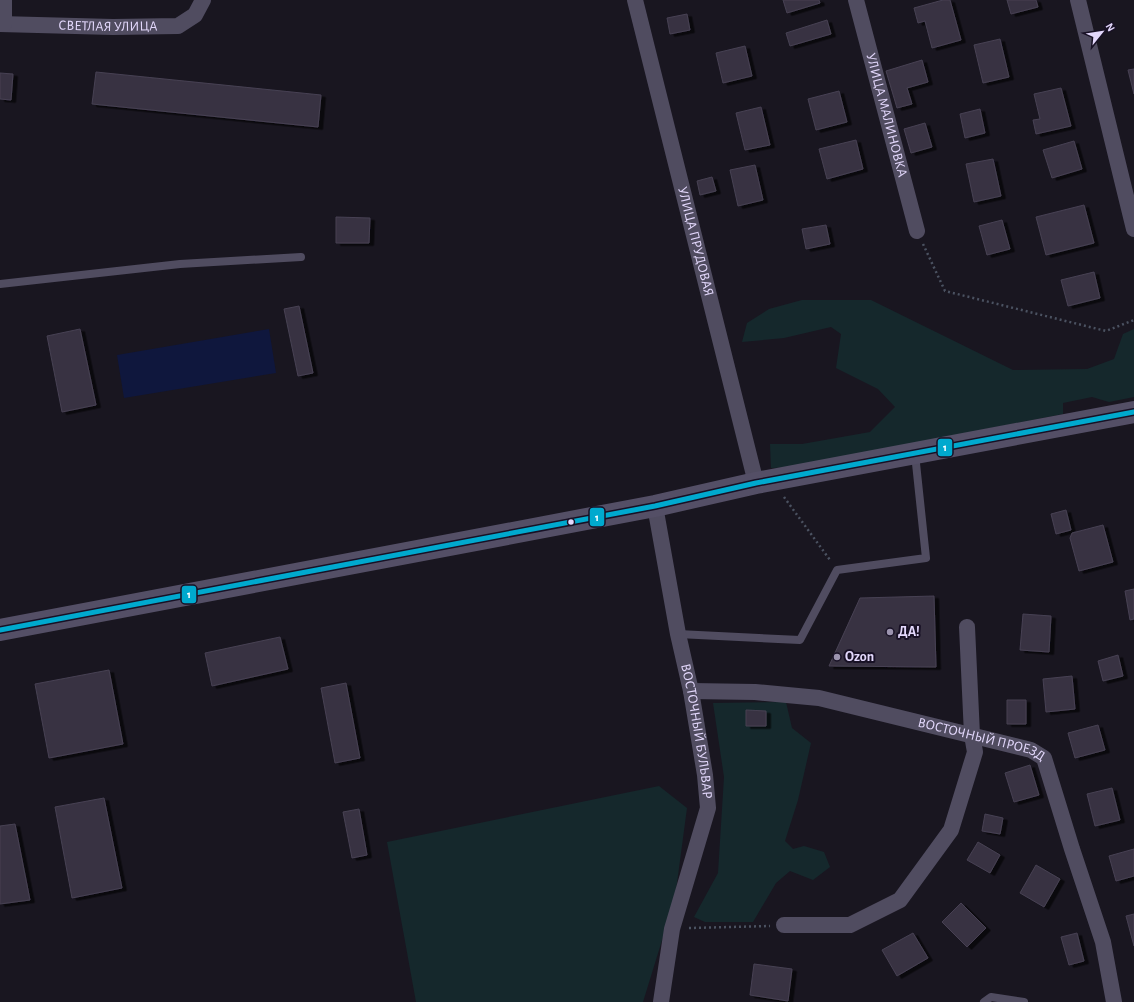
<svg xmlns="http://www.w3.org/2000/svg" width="1134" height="1002" viewBox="0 0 1134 1002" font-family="'Alegreya Sans',sans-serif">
<defs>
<filter id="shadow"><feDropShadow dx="4.5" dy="2.5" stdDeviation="0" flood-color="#0009"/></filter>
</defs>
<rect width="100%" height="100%" fill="#191620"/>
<path fill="#15282c" d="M 802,300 L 871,300 L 1013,370 L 1087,369 L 1114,359 L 1123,334 L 1134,329 L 1134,397 L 1109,402 L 1092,397 L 1063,403 L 1063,414 L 794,467 L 771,468 L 770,444 L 802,444 L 870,432 L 895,407 L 878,389 L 836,368 L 841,334 L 831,327 L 784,338 L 742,342 L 747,323 L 769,309 Z
M 786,702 L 792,728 L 811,743 L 798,800 L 785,841 L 793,849 L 804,846 L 824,852 L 830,867 L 813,880 L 790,871 L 776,883 L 753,922 L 705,922 L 694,917 L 718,873 L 724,777 L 713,703 Z
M 659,786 L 687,808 L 675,898 L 643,1002 L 416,1002 L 387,842 Z"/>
<path fill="#0f173d" d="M 269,329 L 276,373 L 124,398 L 117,355 Z"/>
<path fill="#393342" stroke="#474153" filter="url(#shadow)" d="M 783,0 L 819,0 L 820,3 L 787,13 Z
M 943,0 L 950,0 L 961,40 L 932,48 L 925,21 L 918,23 L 914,8 Z
M 1007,0 L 1036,0 L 1038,7 L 1011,14 Z
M 687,14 L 690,30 L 670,34 L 667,18 Z
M 827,20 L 831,34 L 790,46 L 786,33 Z
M 1000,39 L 1009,77 L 983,83 L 974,45 Z
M 745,46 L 752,76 L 723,83 L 716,53 Z
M 922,60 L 928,82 L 907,88 L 912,104 L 897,108 L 886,71 Z
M 1134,69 L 1134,94 L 1128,70 Z
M 96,72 L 321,95 L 318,127 L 92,104 Z
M 0,73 L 13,74 L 11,100 L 0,99 Z
M 1061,88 L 1071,126 L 1036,134 L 1033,120 L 1040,119 L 1034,94 Z
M 839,91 L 847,122 L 816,130 L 808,99 Z
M 761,107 L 770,145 L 745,150 L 736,113 Z
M 980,109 L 985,133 L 965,138 L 960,114 Z
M 925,123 L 932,147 L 911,153 L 904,129 Z
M 856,140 L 863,169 L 827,179 L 819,149 Z
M 1074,141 L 1082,169 L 1052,178 L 1043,150 Z
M 993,159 L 1001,196 L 974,202 L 966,164 Z
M 755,165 L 763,200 L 738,206 L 730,170 Z
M 712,177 L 716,191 L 700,195 L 697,181 Z
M 1084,205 L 1094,243 L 1046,255 L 1036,217 Z
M 336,217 L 370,218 L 369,243 L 336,243 Z
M 1002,220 L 1010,249 L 987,255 L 979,226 Z
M 826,225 L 830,244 L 806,249 L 802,229 Z
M 1094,272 L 1100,298 L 1068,306 L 1061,280 Z
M 299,306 L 313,373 L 298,376 L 284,309 Z
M 80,329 L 96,405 L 62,412 L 47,336 Z
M 1066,510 L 1071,530 L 1056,534 L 1051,514 Z
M 1103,525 L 1113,562 L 1079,571 L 1070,538 L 1072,533 Z
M 1134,589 L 1134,619 L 1130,620 L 1125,591 Z
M 934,596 L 936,667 L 829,666 L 860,598 Z
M 1023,614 L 1051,616 L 1049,652 L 1020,650 Z
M 280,637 L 288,669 L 212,686 L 205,653 Z
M 1118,655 L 1123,676 L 1103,681 L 1098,661 Z
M 109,670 L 123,744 L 49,758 L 35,684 Z
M 1072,676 L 1075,709 L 1046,712 L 1043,679 Z
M 346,683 L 360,758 L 335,763 L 321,688 Z
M 1007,700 L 1026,700 L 1026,724 L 1007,724 Z
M 746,710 L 766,711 L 766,726 L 746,726 Z
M 1098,725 L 1105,750 L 1075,758 L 1068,733 Z
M 1030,765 L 1039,795 L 1014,802 L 1005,773 Z
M 1112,788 L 1120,820 L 1095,826 L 1087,794 Z
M 104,798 L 122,888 L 72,898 L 55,807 Z
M 359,809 L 367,855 L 352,858 L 343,812 Z
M 985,814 L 1003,818 L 1000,834 L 982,831 Z
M 15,824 L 30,900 L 0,904 L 0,826 Z
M 978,842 L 1000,855 L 990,873 L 967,860 Z
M 1134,849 L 1134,876 L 1116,881 L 1109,856 Z
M 1036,865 L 1060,879 L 1044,907 L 1020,893 Z
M 961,903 L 986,928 L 967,947 L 942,922 Z
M 1134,914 L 1134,946 L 1126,916 Z
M 913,933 L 928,958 L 897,976 L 882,950 Z
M 1077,933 L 1084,961 L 1069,965 L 1061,937 Z
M 754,964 L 792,969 L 788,1001 L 750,995 Z"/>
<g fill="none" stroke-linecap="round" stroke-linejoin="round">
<path stroke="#4b5261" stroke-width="2.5" stroke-dasharray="2 3" stroke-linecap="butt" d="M 923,244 L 945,291 L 1106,331 L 1134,320
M 784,497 L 830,560
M 689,928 L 770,926"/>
<path stroke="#504c60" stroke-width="8" d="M 0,284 L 180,264 L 301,257
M 678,634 L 800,640 L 837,570 L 926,558 L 915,454
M 984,1002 L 991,997 L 1024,1002"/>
<g stroke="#504c60" stroke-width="16">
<path id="s1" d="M 635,0 L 756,483"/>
<path id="s2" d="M 856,0 L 917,231"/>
<path d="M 1078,0 L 1134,229"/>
<path id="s3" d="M 0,24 L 113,27 L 178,26 L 195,15 L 203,0"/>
<path d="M 4,24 L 4,0"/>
<path id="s4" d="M 655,506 L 678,634 L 691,691 L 705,775 L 708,808 L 672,929 L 661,1002"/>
<path id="s5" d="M 691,691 L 755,692 L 819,698 L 1031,750 L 1044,758 L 1072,849 L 1103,942 L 1114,1002"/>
<path d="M 784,925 L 850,925 L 900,900 L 951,830 L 975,752 L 972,735 L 967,627"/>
</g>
<path stroke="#544f66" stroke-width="22" d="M 0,630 L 655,506 L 756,483 L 1134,412"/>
<defs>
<path id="bus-1" d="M 0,630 L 655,506 L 756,483 L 1134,412"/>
</defs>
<use href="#bus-1" stroke="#181125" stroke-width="8"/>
<use href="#bus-1" stroke="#00a9ce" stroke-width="5"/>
</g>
<circle fill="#e3d8fc" stroke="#181125" stroke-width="1.5" cx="571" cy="522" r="3.5"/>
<g fill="#9c94af" stroke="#181125" stroke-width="1.5">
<circle cx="890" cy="632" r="4"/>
<circle cx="837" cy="657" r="4"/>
</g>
<g text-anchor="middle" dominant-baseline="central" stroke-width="4" stroke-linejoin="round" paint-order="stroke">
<g font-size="14" fill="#e3d8fc" stroke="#181125">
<text stroke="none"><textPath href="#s3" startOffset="108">СВЕТЛАЯ УЛИЦА</textPath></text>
<text stroke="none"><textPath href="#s2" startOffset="119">УЛИЦА МАЛИНОВКА</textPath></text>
<text stroke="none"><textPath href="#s1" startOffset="249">УЛИЦА ПРУДОВАЯ</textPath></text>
<text stroke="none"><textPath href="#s4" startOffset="229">ВОСТОЧНЫЙ БУЛЬВАР</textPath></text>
<text stroke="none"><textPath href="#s5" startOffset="296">ВОСТОЧНЫЙ ПРОЕЗД</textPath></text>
</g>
<g font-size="14" font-weight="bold" fill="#e3d8fc" stroke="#181125" text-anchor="start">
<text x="898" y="632">ДА!</text>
<text x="845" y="657">Ozon</text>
</g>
</g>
<g stroke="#181125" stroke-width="1.5">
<rect x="937" y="438" width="16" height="19" rx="4" fill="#00a9ce"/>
<rect x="589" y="507" width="16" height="20" rx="4" fill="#00a9ce"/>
<rect x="181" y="585" width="16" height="19" rx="4" fill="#00a9ce"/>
</g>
<g font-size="11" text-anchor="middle" font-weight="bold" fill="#fff">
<text x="945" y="451">1</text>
<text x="597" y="521">1</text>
<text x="189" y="598">1</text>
</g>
<g transform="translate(1102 32) rotate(60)" stroke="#181125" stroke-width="3" paint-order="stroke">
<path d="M0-3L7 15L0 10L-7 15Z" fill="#e3d8fc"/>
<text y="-6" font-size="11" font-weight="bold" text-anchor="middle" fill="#e3d8fc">N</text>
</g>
</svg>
